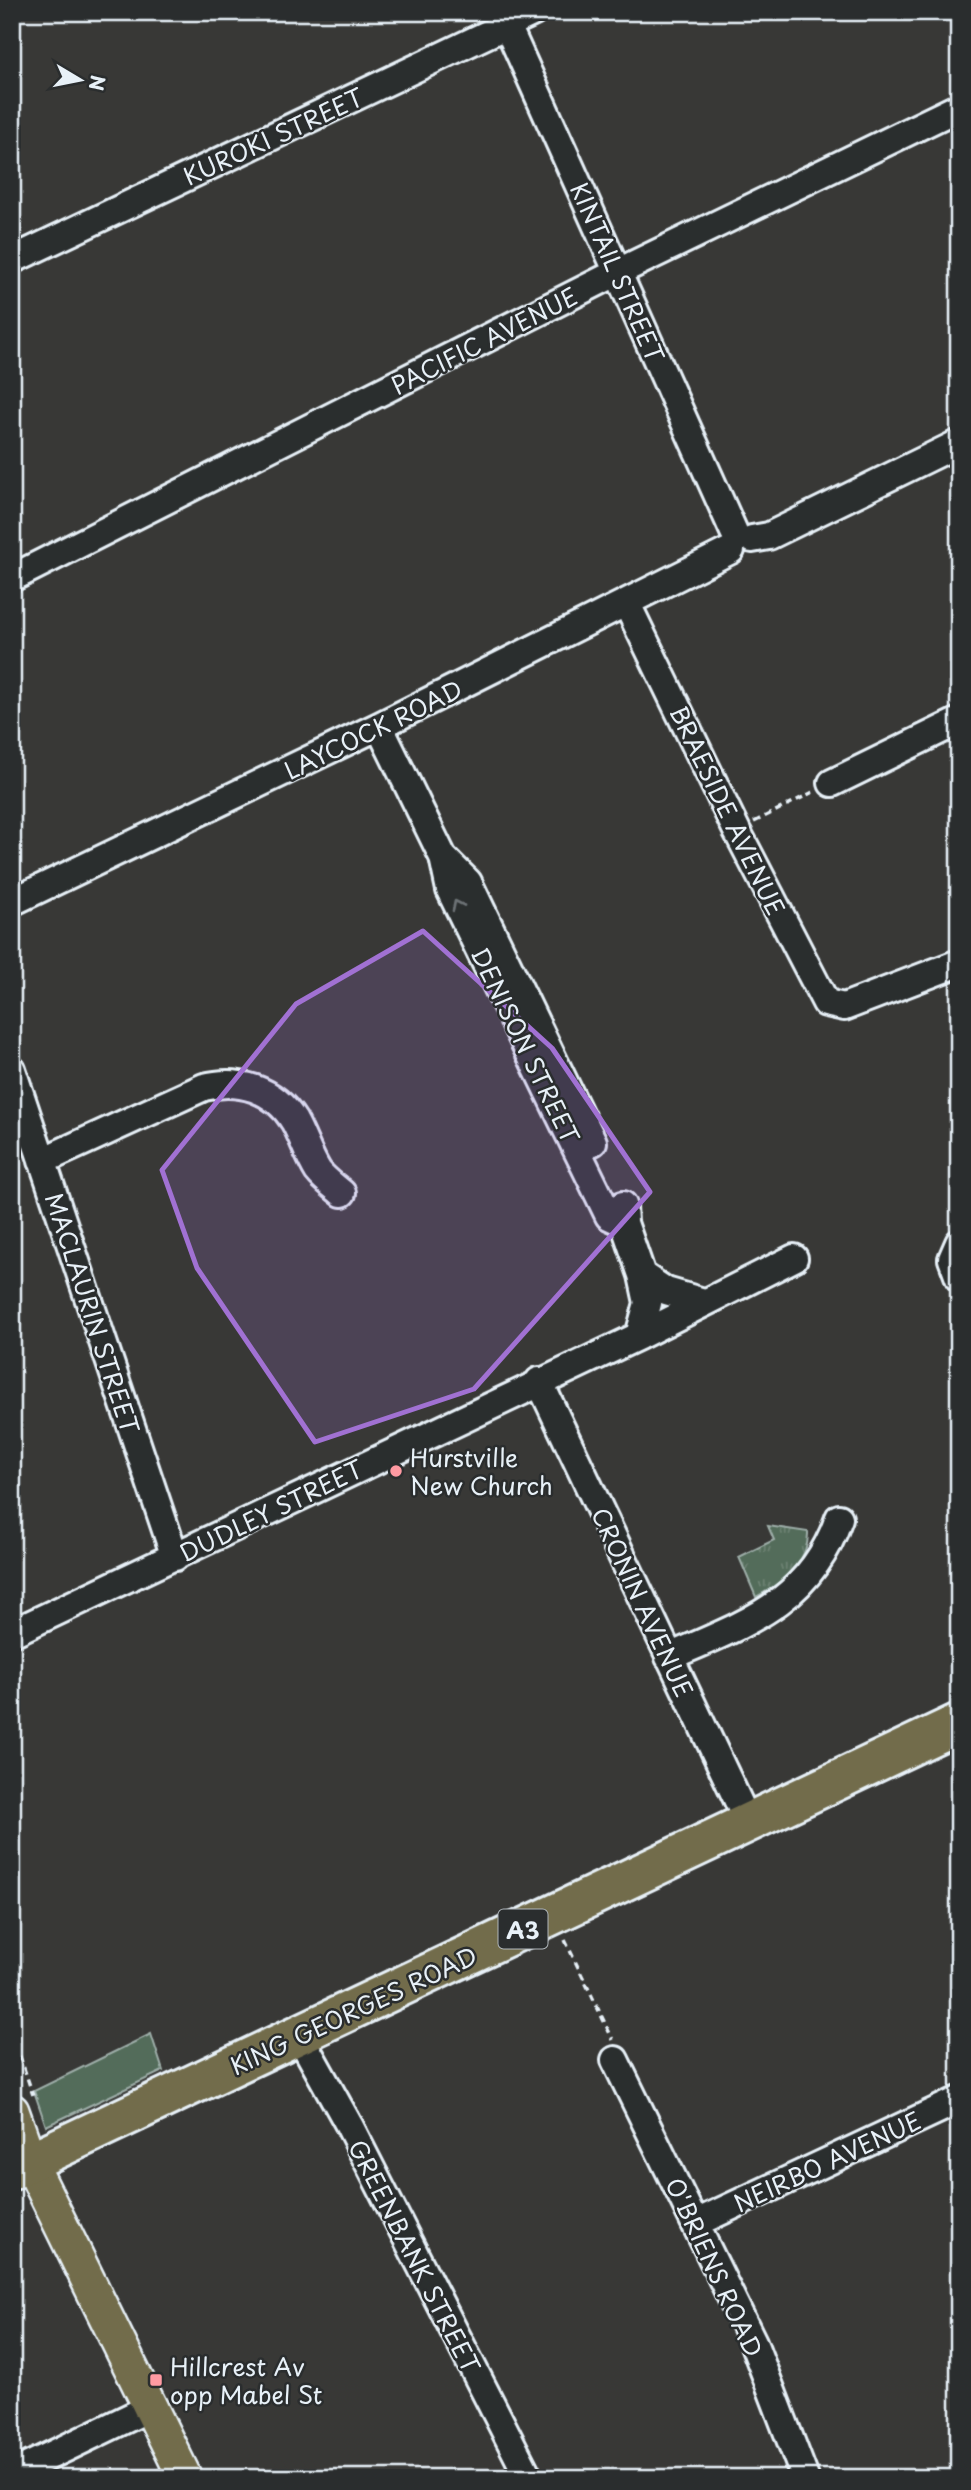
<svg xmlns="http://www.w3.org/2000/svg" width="971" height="2490" viewBox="0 0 971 2490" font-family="'Playpen Sans',sans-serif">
<defs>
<pattern id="park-tufts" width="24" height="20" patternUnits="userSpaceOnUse" patternTransform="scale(1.75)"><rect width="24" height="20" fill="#536c5a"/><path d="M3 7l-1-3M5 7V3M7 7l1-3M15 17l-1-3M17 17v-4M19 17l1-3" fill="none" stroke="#6c8172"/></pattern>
</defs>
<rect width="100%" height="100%" fill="#383836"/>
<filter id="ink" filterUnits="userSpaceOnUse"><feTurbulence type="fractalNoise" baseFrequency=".0143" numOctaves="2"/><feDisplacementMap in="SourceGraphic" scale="14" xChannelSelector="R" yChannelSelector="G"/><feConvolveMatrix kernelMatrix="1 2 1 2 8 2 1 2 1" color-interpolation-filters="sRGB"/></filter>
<g filter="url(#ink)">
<path fill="#536c5a" stroke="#9eaea9" stroke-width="2" d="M 151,2034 L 163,2071 L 46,2126 L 34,2091 Z"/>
<path fill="url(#park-tufts)" stroke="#9eaea9" stroke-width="2" d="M 768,1526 L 808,1532 C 809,1563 781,1584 756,1597 L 739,1557 L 774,1540 Z"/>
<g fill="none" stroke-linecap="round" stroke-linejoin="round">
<defs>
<path id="minor" d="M 501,12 L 734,532
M 12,260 L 534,12
M 752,539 L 769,536 L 959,443
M 12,578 L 618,272 L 959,107
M 627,604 L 737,831 L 826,1003 L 844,1007 L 959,963
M 379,726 L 443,857 L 450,890 L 609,1216 L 624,1223
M 832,783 L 959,721
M 443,857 L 468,882 L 593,1142
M 12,902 L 379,726 L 731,550
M 12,1070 L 175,1557
M 42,1161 L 204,1087 C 239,1078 274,1089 294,1121 C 303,1137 308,1155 318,1171 C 325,1180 334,1186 342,1193
M 623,1205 L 624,1223 L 642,1275 L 648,1303 L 639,1336
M 959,1243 L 952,1259 L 959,1278
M 642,1275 L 666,1291 L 704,1302
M 539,1381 L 748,1822
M 12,1633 L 639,1336 L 794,1258
M 669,1657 C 744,1624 810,1603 839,1518
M 299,2035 L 349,2125 L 529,2478
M 615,2060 L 753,2342 L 805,2478
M 696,2223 L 959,2100
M 12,2474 L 151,2407"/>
<path id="major" d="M 12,2111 L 30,2162 L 185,2478"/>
<path id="highway" d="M 12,2170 L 959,1723"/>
</defs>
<use href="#minor" stroke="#e8f1f8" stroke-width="32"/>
<use href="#major" stroke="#e8f1f8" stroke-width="38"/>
<use href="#highway" stroke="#e8f1f8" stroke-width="44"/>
<path stroke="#e8f1f8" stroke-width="3.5" stroke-dasharray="7 5" stroke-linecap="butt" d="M 754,822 L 813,792
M 565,1940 L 613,2040
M 12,2033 L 33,2095"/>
<use href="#minor" stroke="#2a2d2e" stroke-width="26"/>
<use href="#major" stroke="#726c4b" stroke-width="33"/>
<use href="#highway" stroke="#726c4b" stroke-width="38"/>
</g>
<defs><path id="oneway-chevron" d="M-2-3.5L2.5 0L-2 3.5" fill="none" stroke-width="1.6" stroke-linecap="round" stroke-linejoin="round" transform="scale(1.75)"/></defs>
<use stroke="#6c7275" href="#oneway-chevron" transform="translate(457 905) rotate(-116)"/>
</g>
<path fill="#a171d3" fill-opacity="0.2" stroke="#a171d3" stroke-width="5" stroke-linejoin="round" d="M 423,931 L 552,1048 L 650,1192 L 474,1389 L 315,1442 L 197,1268 L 162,1170 L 296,1004 Z"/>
<g fill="#ff9aa2" stroke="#2a2d2e" stroke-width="2.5">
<circle cx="396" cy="1471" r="7"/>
<rect x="149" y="2373" width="14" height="14" rx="3.5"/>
</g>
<g text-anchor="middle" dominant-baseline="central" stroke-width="5" stroke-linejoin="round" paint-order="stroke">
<rect fill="#2a2d2e" stroke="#afb6bb" stroke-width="2" x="498.5" y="1909.5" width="49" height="39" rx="5"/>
<g font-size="23" font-weight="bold" fill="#e8f1f8">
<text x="523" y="1929">A3</text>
</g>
<g font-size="24" fill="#e8f1f8" stroke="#2a2d2e">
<text transform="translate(273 136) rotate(-25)">KUROKI STREET</text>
<text transform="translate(618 272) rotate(66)">KINTAIL STREET</text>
<text transform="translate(484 340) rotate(-27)">PACIFIC AVENUE</text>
<text transform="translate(373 729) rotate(-26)">LAYCOCK ROAD</text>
<text transform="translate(728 810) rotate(64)">BRAESIDE AVENUE</text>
<text transform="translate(526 1045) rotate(64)">DENISON STREET</text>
<text transform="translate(93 1313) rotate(72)">MACLAURIN STREET</text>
<text transform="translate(271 1510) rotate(-26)">DUDLEY STREET</text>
<text transform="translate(643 1602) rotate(65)">CRONIN AVENUE</text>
<text transform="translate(353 2010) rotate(-25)">KING GEORGES ROAD</text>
<text transform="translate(827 2161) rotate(-25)">NEIRBO AVENUE</text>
<text transform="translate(415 2256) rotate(63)">GREENBANK STREET</text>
<text transform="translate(715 2267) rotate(65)">O'BRIENS ROAD</text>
</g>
<g font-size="24" fill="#e8f1f8" stroke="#2a2d2e" text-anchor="start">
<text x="410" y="1457">Hurstville<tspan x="410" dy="28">New Church</tspan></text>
<text x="170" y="2366">Hillcrest Av<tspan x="170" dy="28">opp Mabel St</tspan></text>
</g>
</g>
<rect width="971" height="2490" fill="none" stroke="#2a2d2e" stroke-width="42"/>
<rect x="21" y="21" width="929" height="2448" fill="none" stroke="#e8f1f8" stroke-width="2.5" filter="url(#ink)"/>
<g transform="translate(80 80) rotate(100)" stroke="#2a2d2e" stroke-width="5" paint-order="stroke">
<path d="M0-5L12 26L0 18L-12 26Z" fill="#e8f1f8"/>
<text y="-10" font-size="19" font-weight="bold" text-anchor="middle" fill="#e8f1f8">N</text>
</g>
</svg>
